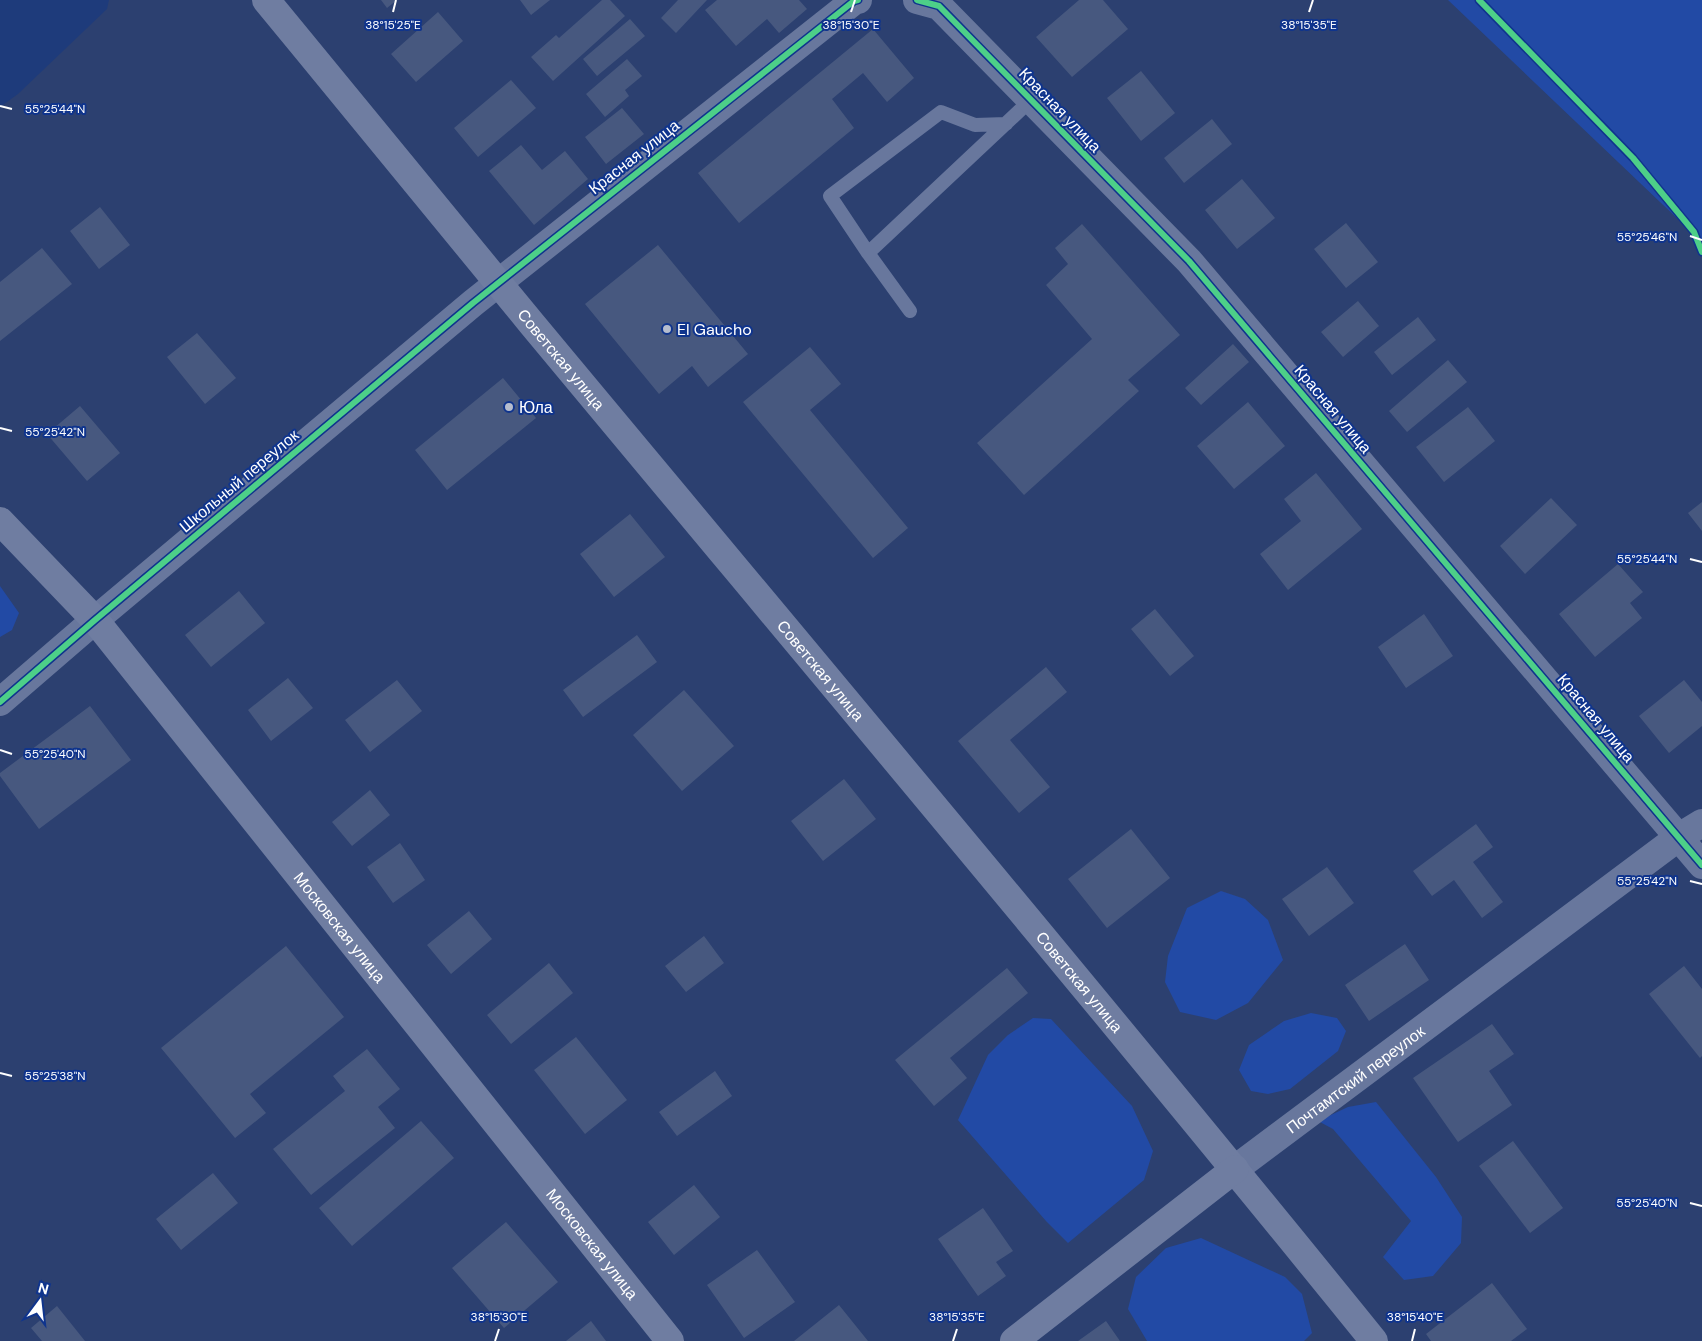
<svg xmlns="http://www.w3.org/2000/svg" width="1702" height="1341" viewBox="0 0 1702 1341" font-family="'DM Sans',sans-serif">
<rect width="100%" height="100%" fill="#2c4070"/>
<path fill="#224aa5" d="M 1448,0 L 1702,0 L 1702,242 Z
M 0,586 L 19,613 L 12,630 L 0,637 Z
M 1221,891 L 1245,899 L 1268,920 L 1283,960 L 1248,1003 L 1216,1020 L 1180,1012 L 1165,982 L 1168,956 L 1187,908 Z
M 1311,1013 L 1337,1018 L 1346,1031 L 1338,1051 L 1290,1089 L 1268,1094 L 1251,1091 L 1239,1070 L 1249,1045 L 1284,1021 Z
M 1033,1018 L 1051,1019 L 1132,1106 L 1153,1151 L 1144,1180 L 1068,1243 L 1046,1221 L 958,1120 L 988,1055 L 1008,1035 Z
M 1376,1102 L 1436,1177 L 1462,1217 L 1461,1243 L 1433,1276 L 1404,1280 L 1383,1257 L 1411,1221 L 1333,1129 L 1318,1121 L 1348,1107 Z
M 1201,1238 L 1285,1277 L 1302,1294 L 1312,1333 L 1304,1341 L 1147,1341 L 1128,1309 L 1136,1277 L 1166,1248 Z"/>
<path fill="#1e3b7b" d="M 0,0 L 109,0 L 107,9 L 18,94 L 0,107 Z"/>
<path fill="#47587f" d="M 381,0 L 397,0 L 387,8 Z
M 520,0 L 550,0 L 531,15 Z
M 602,0 L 610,0 L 625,16 L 553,81 L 531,57 L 556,35 L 559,38 Z
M 678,0 L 707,0 L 676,33 L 661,18 Z
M 717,0 L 799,0 L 807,9 L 779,33 L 767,19 L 736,46 L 705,10 Z
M 1079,0 L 1103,0 L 1128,29 L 1072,77 L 1036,37 Z
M 438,12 L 463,41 L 416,82 L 391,54 Z
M 630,19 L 645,36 L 597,76 L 583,59 Z
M 873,29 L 914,78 L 887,102 L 863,73 L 832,99 L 854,128 L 739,223 L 698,173 Z
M 627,59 L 642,76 L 625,90 L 629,96 L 605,117 L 586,94 Z
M 1141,71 L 1175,113 L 1141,141 L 1107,98 Z
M 511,80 L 536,108 L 478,157 L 454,128 Z
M 622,108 L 644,134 L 606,164 L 585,137 Z
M 1212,119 L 1232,144 L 1184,183 L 1164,158 Z
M 521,145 L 542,170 L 565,151 L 588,179 L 534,225 L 489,171 Z
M 1242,179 L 1275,218 L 1237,249 L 1205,210 Z
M 100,207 L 130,245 L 99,269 L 70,231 Z
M 1346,223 L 1378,262 L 1346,288 L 1314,249 Z
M 1082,224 L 1180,335 L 1128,380 L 1139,391 L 1024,495 L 977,443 L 1092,339 L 1046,285 L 1068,264 L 1055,248 Z
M 658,245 L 748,354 L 708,387 L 692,366 L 659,394 L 585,304 Z
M 42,248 L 72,284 L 0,341 L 0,282 Z
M 1358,301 L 1379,326 L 1343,357 L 1321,332 Z
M 1418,317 L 1436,340 L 1392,375 L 1374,352 Z
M 197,333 L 236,378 L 205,404 L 167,357 Z
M 1233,344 L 1249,362 L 1201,405 L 1185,388 Z
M 810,347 L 841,384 L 810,410 L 908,528 L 873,558 L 743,402 Z
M 1448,360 L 1467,382 L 1407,432 L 1389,411 Z
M 503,378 L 536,418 L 447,490 L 415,450 Z
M 1248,402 L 1285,446 L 1234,489 L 1197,446 Z
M 80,406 L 120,453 L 87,481 L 47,434 Z
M 1468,407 L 1495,441 L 1444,482 L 1416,447 Z
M 1316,473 L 1362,529 L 1288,590 L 1260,554 L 1301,521 L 1284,499 Z
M 1551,498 L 1577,525 L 1525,574 L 1500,546 Z
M 1702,502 L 1702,531 L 1688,513 Z
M 630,514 L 665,557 L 614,597 L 580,554 Z
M 1618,564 L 1643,592 L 1630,603 L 1642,618 L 1595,657 L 1559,614 Z
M 239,591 L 265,623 L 211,667 L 185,635 Z
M 1155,609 L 1194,656 L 1170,676 L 1131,629 Z
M 1424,614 L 1453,656 L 1406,688 L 1378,647 Z
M 637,635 L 657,662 L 583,717 L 563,690 Z
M 1046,667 L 1067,692 L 1010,740 L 1050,787 L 1019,813 L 958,741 Z
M 288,678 L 313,708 L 271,741 L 248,710 Z
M 397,680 L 422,711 L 370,752 L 345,720 Z
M 1684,680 L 1702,702 L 1702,726 L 1669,753 L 1639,716 Z
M 684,690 L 734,746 L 682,791 L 633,735 Z
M 90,706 L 131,760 L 39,829 L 0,776 L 0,773 Z
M 844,779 L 876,819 L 823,861 L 791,821 Z
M 370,790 L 390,815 L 352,846 L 332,822 Z
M 1476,824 L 1493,847 L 1473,862 L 1503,902 L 1482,918 L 1454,880 L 1432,896 L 1413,871 Z
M 1131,829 L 1170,878 L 1107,928 L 1068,879 Z
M 400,843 L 425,880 L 393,903 L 367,867 Z
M 1327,867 L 1354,903 L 1309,936 L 1282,899 Z
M 469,911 L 492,939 L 451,974 L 427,945 Z
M 704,936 L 724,963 L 686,992 L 665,966 Z
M 1405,944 L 1429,980 L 1369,1021 L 1345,985 Z
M 286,946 L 344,1017 L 250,1094 L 266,1113 L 235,1138 L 161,1048 Z
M 549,963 L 573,993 L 511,1044 L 487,1015 Z
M 1684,966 L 1702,989 L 1702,1056 L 1700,1058 L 1649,994 Z
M 1007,968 L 1028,993 L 950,1058 L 967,1078 L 934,1106 L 895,1060 Z
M 1492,1024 L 1514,1054 L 1489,1071 L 1512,1105 L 1458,1142 L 1413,1078 Z
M 576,1037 L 627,1100 L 585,1134 L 534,1070 Z
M 367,1049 L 400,1089 L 378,1107 L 395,1128 L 311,1195 L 273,1149 L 345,1091 L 333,1076 Z
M 715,1071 L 732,1096 L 677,1136 L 659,1112 Z
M 421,1121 L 454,1158 L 352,1246 L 319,1208 Z
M 1513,1141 L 1563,1208 L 1530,1233 L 1479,1166 Z
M 213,1173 L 238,1203 L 181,1250 L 156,1219 Z
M 694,1185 L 720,1217 L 674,1255 L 648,1222 Z
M 983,1208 L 1013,1251 L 996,1262 L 1006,1276 L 978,1296 L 938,1239 Z
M 506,1222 L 558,1282 L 504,1328 L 452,1268 Z
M 757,1250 L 795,1302 L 744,1338 L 707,1285 Z
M 1492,1283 L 1527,1329 L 1511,1341 L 1431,1341 L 1426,1334 Z
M 839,1305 L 868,1341 L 794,1341 Z
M 57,1306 L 85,1341 L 42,1341 L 31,1328 Z
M 591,1321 L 606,1341 L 566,1341 Z
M 1106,1321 L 1120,1341 L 1078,1341 Z"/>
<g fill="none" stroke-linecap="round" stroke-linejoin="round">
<path stroke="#68779d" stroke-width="14" d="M 868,253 L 830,196 L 941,112 L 975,125 L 1006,124
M 910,311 L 868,253 L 1031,100"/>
<g stroke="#68779d" stroke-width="28">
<path d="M 917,0 L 939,6 L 1189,261 L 1702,865"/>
<path d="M 0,702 L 95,620 L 473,303 L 854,1 L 858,0"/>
<path id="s1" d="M 1235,1169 L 1679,837 L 1702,823"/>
</g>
<g stroke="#6f7da1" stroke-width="28">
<path id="s2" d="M 266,0 C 355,108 443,217 532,324 C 814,663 1097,999 1374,1341"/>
<path id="s3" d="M 0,521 L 95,620 L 670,1341"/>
<path d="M 1014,1341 L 1235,1169"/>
</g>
<defs>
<path id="cycleway" d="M 917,0 L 939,6 L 1189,261 L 1702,865
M 1479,0 L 1633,158 L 1694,232 L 1702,252
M 0,702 L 95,620 L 473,303 L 854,1 L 858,0"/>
</defs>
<use href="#cycleway" stroke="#0f348d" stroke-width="9"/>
<use href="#cycleway" stroke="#4dcf88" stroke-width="6"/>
</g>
<path fill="none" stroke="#fff" stroke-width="2" d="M 393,12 L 396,0M 851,12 L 855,0M 1309,12 L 1313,0M 0,106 L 12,109M 1690,236 L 1702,240M 0,428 L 12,431M 1690,559 L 1702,562M 0,750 L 12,754M 1690,881 L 1702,884M 0,1073 L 12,1076M 1690,1203 L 1702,1206M 495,1341 L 499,1329M 953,1341 L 957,1329M 1412,1341 L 1415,1329"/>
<g fill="#b5bccd" stroke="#0f348d" stroke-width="2">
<circle cx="667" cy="329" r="5"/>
<circle cx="509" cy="407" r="5"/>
</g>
<g text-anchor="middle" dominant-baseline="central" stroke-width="4" stroke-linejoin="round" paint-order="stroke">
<g font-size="16" fill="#fff" stroke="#0f348d">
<text transform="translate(1060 110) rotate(46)">Красная улица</text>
<text transform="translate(634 157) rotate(-38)">Красная улица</text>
<text stroke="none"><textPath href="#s2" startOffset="465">Советская улица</textPath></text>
<text transform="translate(1333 409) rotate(50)">Красная улица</text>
<text transform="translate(239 481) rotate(-40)">Школьный переулок</text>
<text stroke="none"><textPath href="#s2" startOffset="870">Советская улица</textPath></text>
<text transform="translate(1596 718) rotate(50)">Красная улица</text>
<text stroke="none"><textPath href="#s3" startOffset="530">Московская улица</textPath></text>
<text stroke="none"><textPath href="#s2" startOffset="1275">Советская улица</textPath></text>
<text stroke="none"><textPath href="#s1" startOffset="150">Почтамтский переулок</textPath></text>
<text stroke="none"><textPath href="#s3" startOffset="935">Московская улица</textPath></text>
</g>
<g font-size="16" fill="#fff" stroke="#0f348d" text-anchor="start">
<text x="677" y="329">El Gaucho</text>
<text x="519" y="407">Юла</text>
</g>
</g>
<g font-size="12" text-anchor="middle" fill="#fff" stroke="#0f348d" stroke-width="4" stroke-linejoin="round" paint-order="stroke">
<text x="393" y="29">38°15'25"E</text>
<text x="851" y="29">38°15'30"E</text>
<text x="1309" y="29">38°15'35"E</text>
<text x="55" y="113">55°25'44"N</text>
<text x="1647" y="241">55°25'46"N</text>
<text x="55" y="436">55°25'42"N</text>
<text x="1647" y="563">55°25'44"N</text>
<text x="55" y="758">55°25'40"N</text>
<text x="1647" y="885">55°25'42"N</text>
<text x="55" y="1080">55°25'38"N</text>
<text x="1647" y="1207">55°25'40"N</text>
<text x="499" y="1321">38°15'30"E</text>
<text x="957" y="1321">38°15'35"E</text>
<text x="1415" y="1321">38°15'40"E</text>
</g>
<g transform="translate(40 1301) rotate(15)" stroke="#0f348d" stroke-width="4" paint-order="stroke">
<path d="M0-4L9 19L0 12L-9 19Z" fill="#ffffff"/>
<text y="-8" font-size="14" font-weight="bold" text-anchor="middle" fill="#ffffff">N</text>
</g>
</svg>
